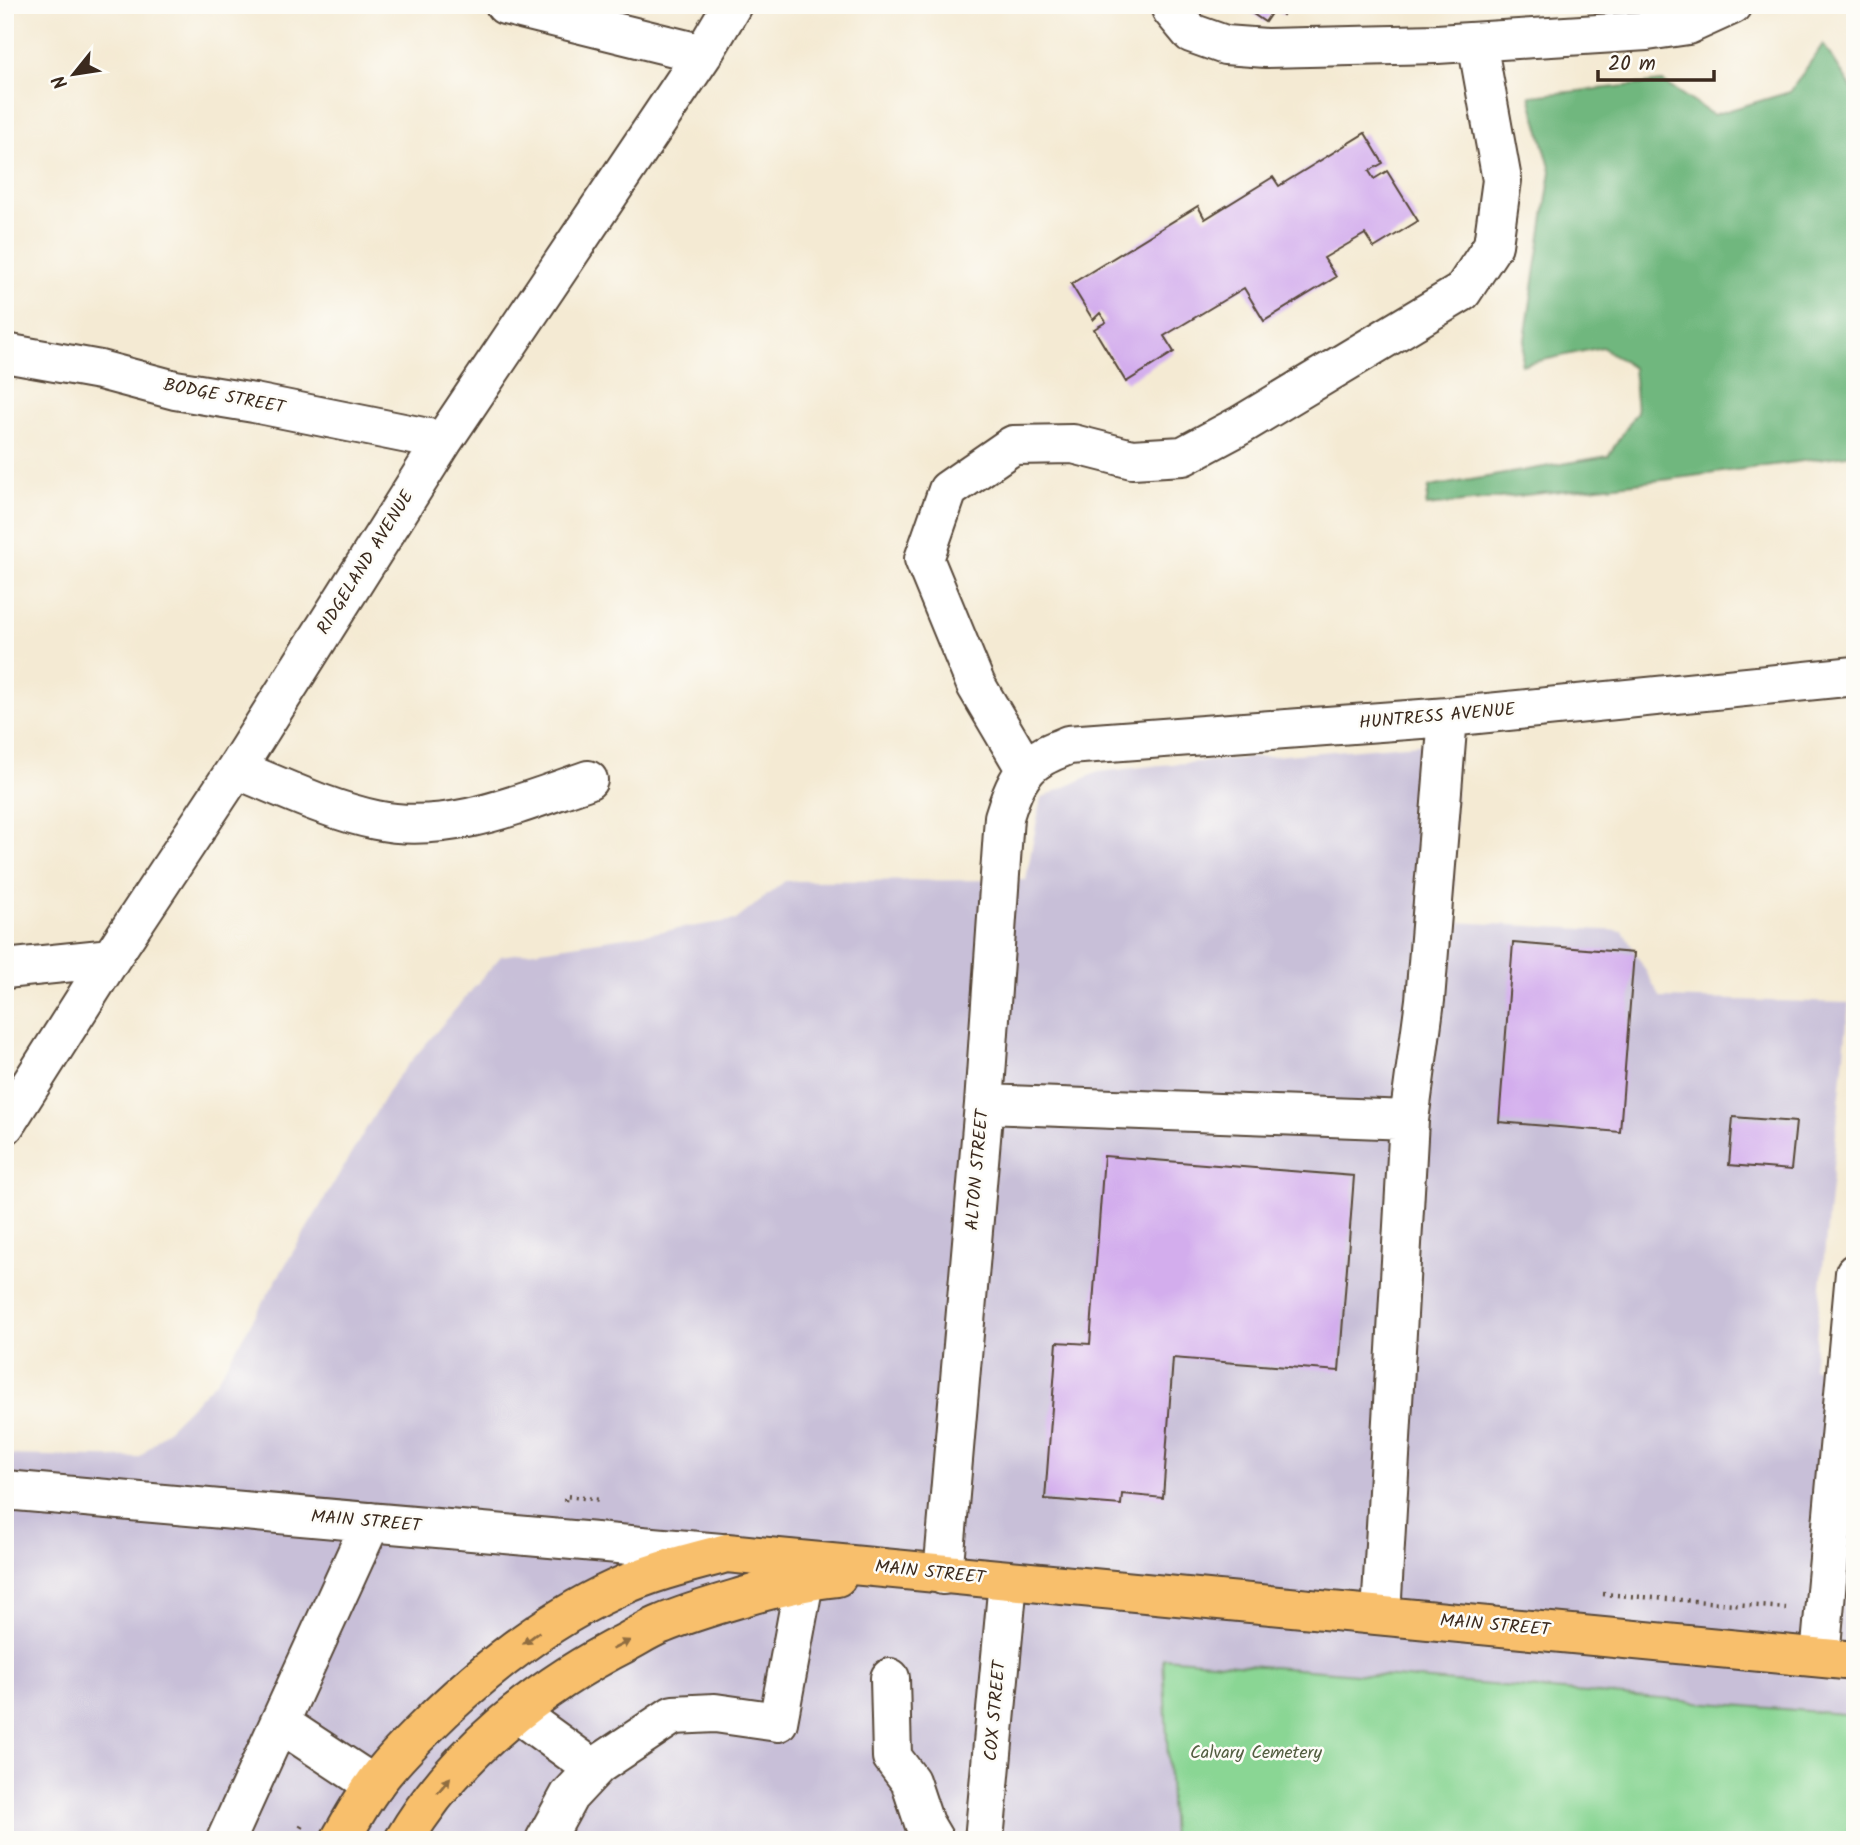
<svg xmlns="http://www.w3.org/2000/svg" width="1860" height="1845" viewBox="0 0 1860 1845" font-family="Kalam,sans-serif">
<rect width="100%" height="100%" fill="#fdfcf7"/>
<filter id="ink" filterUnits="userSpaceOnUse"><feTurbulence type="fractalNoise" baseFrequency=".0143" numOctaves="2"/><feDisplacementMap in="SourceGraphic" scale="14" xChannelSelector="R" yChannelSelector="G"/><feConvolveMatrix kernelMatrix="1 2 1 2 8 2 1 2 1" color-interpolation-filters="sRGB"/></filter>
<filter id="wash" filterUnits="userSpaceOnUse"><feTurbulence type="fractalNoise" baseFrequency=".00686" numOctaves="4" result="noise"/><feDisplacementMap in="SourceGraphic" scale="28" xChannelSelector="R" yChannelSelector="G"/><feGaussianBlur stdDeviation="1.57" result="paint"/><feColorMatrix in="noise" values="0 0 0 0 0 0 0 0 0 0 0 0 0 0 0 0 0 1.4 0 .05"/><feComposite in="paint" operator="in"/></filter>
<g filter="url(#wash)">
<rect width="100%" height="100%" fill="#f4ead3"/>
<path fill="#c8bfd8" d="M 1456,741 L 1454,922 L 1623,931 L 1661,998 L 1849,1003 L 1813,1368 L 1855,1373 L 1855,1715 L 1164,1658 L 1172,1840 L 5,1840 L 5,1455 L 139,1458 L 217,1380 L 395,1080 L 501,956 L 736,920 L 785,881 L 1026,880 L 1041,798 L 1098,772 L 1161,765 Z"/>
<path fill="#8ad694" stroke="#628059" stroke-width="2" d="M 1163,1658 L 1855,1715 L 1855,1840 L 1172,1840 Z"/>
<path fill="#6fb77e" stroke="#55704e" stroke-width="2" d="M 1823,44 L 1855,93 L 1855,454 L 1671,479 L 1426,506 L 1429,487 L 1608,456 L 1637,412 L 1633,368 L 1602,347 L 1521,365 L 1551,171 L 1530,96 L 1663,82 L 1713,115 L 1790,92 Z"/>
<g id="blocks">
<path fill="#d3aded" d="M 1240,5 L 1289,5 L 1283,15 L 1274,9 L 1265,22 Z
M 1365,133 L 1383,163 L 1369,171 L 1374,179 L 1387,171 L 1418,221 L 1374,248 L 1365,234 L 1324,258 L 1336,277 L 1264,321 L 1244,288 L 1164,336 L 1174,352 L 1126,382 L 1094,329 L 1106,322 L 1100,313 L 1093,320 L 1071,284 L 1198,206 L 1205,219 L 1273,177 L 1279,186 Z
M 1513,943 L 1634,953 L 1620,1132 L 1499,1122 Z
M 1733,1117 L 1796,1122 L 1791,1170 L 1729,1165 Z
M 1104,1156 L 1354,1176 L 1339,1371 L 1173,1358 L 1163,1498 L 1122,1494 L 1121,1505 L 1045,1499 L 1057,1342 L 1090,1344 Z"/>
</g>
</g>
<g filter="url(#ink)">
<use href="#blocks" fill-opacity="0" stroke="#574739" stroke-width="2"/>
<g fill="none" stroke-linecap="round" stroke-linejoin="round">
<defs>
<path id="minor" d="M 505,5 L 703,54
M 1170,5 L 1171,9 L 1191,33 L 1225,45 L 1266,48 L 1437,44 L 1647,31 L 1688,25 L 1732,5
M 5,353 L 100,370 L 175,390 L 254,403 L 443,441
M 236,769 C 281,787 328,810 376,820 C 448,835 521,803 588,780
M 1026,770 L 976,685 L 924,559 L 948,490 L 1013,445 L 1073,444 L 1132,459 L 1183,456 L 1241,425 L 1462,292 L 1493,245 L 1502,180 L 1477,42
M 5,969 L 111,958
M 984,1104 L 1409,1120
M 5,1125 L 111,958 L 236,769 L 443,441 L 703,54 L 732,5
M 5,1490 L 721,1553
M 943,1575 L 984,1104 L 1004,817 C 1011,794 1020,769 1042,757 C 1050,752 1060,749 1068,745 L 1448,717 L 1855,676
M 1381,1615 L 1409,1120 L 1425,1000 L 1448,717
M 1820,1657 L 1855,1273
M 890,1678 L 892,1757 L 910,1781 L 924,1823 L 934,1840
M 517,1713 L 594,1769
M 280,1723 L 374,1785
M 226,1840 L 371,1522
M 545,1840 L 569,1796 L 598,1765 L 673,1715 L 715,1713 L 778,1722 L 804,1582
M 984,1840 L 1008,1581"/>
<path id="major" d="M 340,1840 C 351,1821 361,1802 374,1785 C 388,1765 406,1747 423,1730 C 479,1674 543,1622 615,1589 C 651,1572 689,1563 727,1553 L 1855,1661
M 404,1840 C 455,1753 540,1686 629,1641 C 640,1635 651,1628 662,1624 C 688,1613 716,1605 743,1597 C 774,1588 805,1580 837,1577"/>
</defs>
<use href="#minor" stroke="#574739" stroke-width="42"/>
<use href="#major" stroke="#574739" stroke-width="42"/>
<path stroke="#574739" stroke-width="4.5" stroke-dasharray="2 5" stroke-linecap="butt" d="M 565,1501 L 566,1496 L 601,1500
M 1603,1594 L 1786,1608
M 294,1840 L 302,1825"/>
<use href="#minor" stroke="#fff" stroke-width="38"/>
<use href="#major" stroke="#f8bf6c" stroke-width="38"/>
</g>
<defs><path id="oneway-solid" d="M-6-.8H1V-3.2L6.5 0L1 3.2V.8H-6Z" transform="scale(1.75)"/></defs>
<g fill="#906d41">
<use href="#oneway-solid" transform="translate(531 1638) rotate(143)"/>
<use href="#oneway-solid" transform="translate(621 1645) rotate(-27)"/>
<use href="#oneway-solid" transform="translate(444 1785) rotate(-51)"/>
</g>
</g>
<g text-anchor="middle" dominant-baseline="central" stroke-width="5" stroke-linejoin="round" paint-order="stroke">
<g font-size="18" fill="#3b2a1e" stroke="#fdfcf7">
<text transform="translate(224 397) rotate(11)">BODGE STREET</text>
<text transform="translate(366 563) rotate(-58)">RIDGELAND AVENUE</text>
<text transform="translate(1437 717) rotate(-5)">HUNTRESS AVENUE</text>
<text transform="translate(978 1170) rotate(-85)">ALTON STREET</text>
<text transform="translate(366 1522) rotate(5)">MAIN STREET</text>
<text transform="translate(930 1573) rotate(6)">MAIN STREET</text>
<text transform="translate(1495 1626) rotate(5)">MAIN STREET</text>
<text transform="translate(996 1711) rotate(-85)">COX STREET</text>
</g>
<g font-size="18" fill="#535e41" stroke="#fdfcf7">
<text x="1256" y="1753">Calvary Cemetery</text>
</g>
</g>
<rect width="1860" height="1845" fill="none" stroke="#fdfcf7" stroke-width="28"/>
<g transform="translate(74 74) rotate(240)" stroke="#fdfcf7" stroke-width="5" paint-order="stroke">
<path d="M0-5L12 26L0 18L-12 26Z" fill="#3b2a1e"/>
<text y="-10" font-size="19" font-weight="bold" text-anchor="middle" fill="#3b2a1e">N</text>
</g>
<path d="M1598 70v10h116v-10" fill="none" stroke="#3b2a1e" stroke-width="3.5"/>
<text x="1608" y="70" font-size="21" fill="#3b2a1e" stroke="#fdfcf7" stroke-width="5" paint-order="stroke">20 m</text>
</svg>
